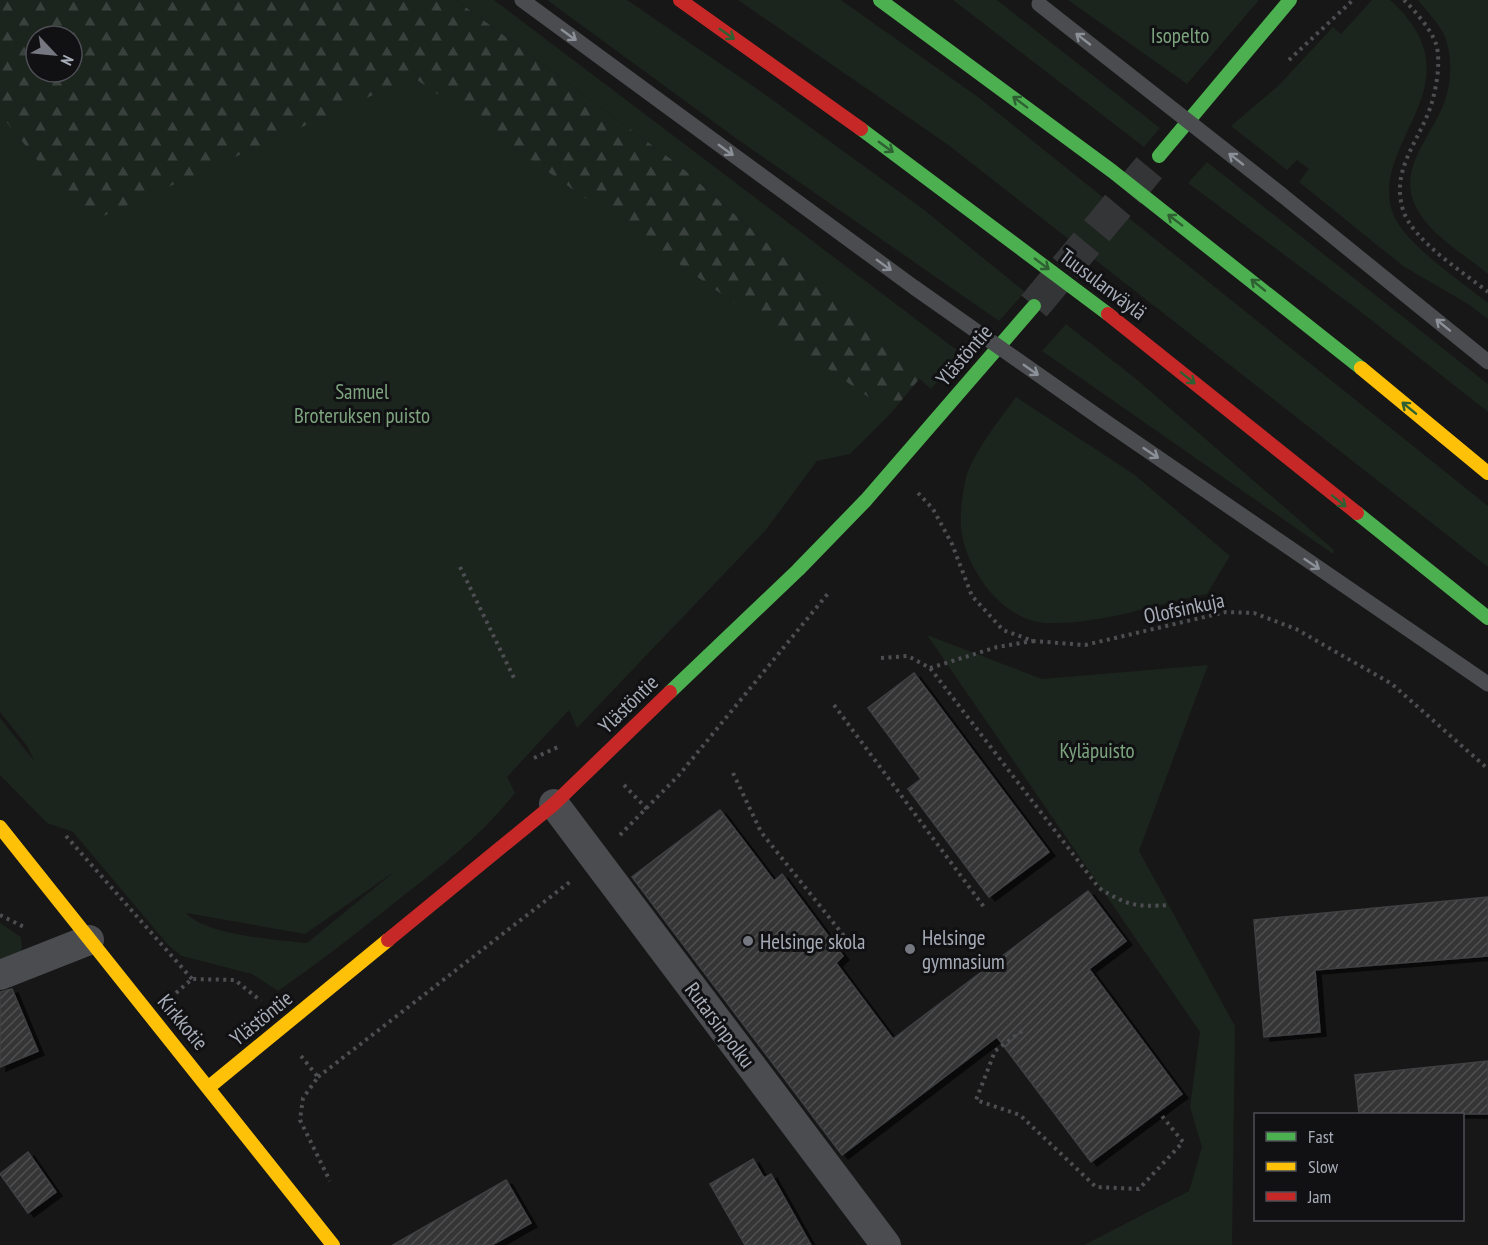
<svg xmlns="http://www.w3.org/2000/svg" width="1488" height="1245" viewBox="0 0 1488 1245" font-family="'PT Sans Narrow',sans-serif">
<defs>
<pattern id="forest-firs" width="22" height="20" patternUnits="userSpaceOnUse" patternTransform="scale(1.5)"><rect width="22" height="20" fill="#1c241e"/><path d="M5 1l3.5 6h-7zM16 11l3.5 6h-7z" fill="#3a413d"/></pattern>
<pattern id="building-hatch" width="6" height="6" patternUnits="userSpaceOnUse" patternTransform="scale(1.5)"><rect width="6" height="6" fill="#353536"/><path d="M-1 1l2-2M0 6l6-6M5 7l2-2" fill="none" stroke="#4f5051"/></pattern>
<filter id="shadow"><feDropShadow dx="6" dy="4" stdDeviation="0" flood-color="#0009"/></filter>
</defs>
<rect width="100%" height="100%" fill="#171717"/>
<path fill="#1c241e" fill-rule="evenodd" d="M 0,0 L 424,0 L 847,314 L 680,166 L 456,0 L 494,0 L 962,354 L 931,389 L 898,360 L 866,395 L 891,413 L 850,454 L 817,461 L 765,531 L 577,728 L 569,710 L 507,777 L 515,793 C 483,834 444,864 403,896 C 362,929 321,961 278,991 L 252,974 L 182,956 L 169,946 L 73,832 L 47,823 L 0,775 L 0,718 L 35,762 L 27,746 L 0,712 ZM 36,36 L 72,36 L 72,72 L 36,72 ZM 394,872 L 307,943 C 277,940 205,935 186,913 L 305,934 Z
M 547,0 L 627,0 L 756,88 L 923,209 L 1025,292 L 999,321 L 737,139 Z
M 738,0 L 841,0 L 978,97 L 1488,506 L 1488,567 L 947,144 Z
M 953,0 L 997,0 L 1160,128 L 1144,147 Z
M 1068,0 L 1259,0 L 1187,84 Z
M 1372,0 L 1390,0 C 1486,85 1359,147 1396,220 C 1410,247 1463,283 1488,303 L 1488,319 L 1468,304 L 1403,266 L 1299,182 L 1309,169 L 1297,160 L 1287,170 L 1231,126 L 1278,86 L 1333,27 L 1341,34 Z
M 1418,0 L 1488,0 L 1488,274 C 1464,254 1428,234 1415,205 C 1397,167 1434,134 1445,100 C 1452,81 1452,56 1445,37 C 1440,24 1426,11 1418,0 Z
M 1207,162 L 1488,384 L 1488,412 L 1361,312 L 1188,183 Z
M 1066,324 L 1135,378 L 1334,550 L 1333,554 L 1042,351 Z
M 1016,397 L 1135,475 L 1230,556 L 1207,594 C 1156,604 1103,624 1050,623 C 1004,623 966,571 961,528 C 960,515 962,496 965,482 C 970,456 1000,419 1016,397 Z
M 927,635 L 1042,679 L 1208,665 L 1139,851 L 1235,1026 L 1232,1245 L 1084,1245 L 1189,1191 L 1202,1147 L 1190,1107 L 1200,1032 Z
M 0,923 L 21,937 L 22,948 L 15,962 L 0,968 Z"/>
<path fill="url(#forest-firs)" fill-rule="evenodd" d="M 0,0 L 456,0 L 680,166 L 920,378 L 891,413 L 413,77 L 88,223 L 0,114 ZM 36,36 L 72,36 L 72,72 L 36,72 Z"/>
<path fill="url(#building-hatch)" stroke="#3f4043" stroke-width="1.5" filter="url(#shadow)" d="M 914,673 L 1049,852 L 989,897 L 908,789 L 921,779 L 868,708 Z
M 720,810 L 774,881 L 782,874 L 843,956 L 836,963 L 893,1039 L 1088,891 L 1126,941 L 1089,969 L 1182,1094 L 1091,1162 L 997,1037 L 842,1155 L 632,877 Z
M 1488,897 L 1488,956 L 1315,970 L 1320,1032 L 1264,1037 L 1254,920 Z
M 12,989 L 38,1051 L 0,1067 L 0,992 Z
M 1488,1061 L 1488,1114 L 1359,1114 L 1355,1075 Z
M 28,1152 L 56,1192 L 28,1213 L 0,1174 Z
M 753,1159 L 764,1178 L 771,1174 L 811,1245 L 745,1245 L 710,1184 Z
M 506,1180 L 531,1223 L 492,1245 L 393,1245 Z"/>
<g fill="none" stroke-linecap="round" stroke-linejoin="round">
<path stroke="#343537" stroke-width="33" stroke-dasharray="33 16" stroke-linecap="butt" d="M 1034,306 L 1159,156"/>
<path stroke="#4d4e52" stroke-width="4" stroke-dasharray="3 4.5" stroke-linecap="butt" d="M 1404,0 C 1415,11 1431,29 1436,44 C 1442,63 1435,98 1427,116 C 1413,149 1392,173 1403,210 C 1413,241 1463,272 1488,292
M 1289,60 L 1353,0
M 918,493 L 933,509 L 952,544 L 972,596 L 1003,630 L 1033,641 L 1085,645 L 1226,612 L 1254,613 L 1296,629 L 1392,684 L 1488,769
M 460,567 L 514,678
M 881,658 L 908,656 L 930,668 L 1099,888 C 1128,906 1136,907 1170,905
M 930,668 L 997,647 L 1033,641
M 834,705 L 984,907
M 534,758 L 560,746
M 733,773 L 761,832 L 848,941
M 624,785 L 647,809
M 620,835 L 679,775 L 830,591
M 66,836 L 192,979
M 0,915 L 26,928
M 176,993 L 192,979 L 235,980 L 261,1001
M 1022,1031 L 995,1051 L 976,1100 L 1020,1115 L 1096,1187 L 1139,1189 L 1183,1142 L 1162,1116
M 301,1056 L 318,1077 L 303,1098 L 300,1120 L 330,1181
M 318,1077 L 571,881"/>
<path stroke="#4b4c50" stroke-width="15" d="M 522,0 L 915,288
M 1282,195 L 1488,362
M 1103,420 L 1488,684"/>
<path stroke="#4b4c50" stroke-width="30" d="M 554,804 L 886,1245
M 0,975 L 89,940"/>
<path stroke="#4caf50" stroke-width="14" d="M 880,0 L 1112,171 L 1361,368
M 861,129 L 1108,314
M 1159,156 L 1290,0
M 1357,513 L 1488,618
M 670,692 L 798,570 L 866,500 L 1034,306"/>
<path stroke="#ffc107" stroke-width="14" d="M 1361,368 L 1488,473
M 0,827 L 333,1245
M 209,1087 L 388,940"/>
<path stroke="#c62828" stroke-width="14" d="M 680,0 L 861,129
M 1108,314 L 1357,513
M 388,940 L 554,804 L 670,692"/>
<path stroke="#4b4c50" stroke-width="15" d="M 1039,4 L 1282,195
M 915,288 L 1103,420"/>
</g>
<defs><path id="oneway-shaft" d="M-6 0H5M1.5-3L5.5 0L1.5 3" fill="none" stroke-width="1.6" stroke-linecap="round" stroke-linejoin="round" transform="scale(1.5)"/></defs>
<g stroke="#2e6032">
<use href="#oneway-shaft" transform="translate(727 34) rotate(35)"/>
<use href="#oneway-shaft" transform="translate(1020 102) rotate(-143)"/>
<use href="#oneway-shaft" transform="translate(886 147) rotate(36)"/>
<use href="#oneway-shaft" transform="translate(1175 220) rotate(-143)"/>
<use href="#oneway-shaft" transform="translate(1042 264) rotate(37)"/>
<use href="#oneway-shaft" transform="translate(1258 285) rotate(-141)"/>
<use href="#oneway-shaft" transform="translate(1188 378) rotate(39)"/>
<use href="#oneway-shaft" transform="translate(1409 408) rotate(-141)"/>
<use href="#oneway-shaft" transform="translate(1339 501) rotate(39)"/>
</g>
<g stroke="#8b9099">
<use href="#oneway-shaft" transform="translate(569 35) rotate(36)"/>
<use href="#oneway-shaft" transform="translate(1083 39) rotate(-142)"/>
<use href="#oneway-shaft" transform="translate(726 150) rotate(36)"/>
<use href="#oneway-shaft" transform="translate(1236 159) rotate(-142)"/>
<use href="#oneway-shaft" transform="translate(884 265) rotate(36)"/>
<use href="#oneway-shaft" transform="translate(1443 325) rotate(-141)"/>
<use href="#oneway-shaft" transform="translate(1031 370) rotate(35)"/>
<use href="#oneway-shaft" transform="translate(1151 453) rotate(34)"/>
<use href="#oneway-shaft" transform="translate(1312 564) rotate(34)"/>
</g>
<g fill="#757880" stroke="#111113" stroke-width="2">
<circle cx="748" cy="941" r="6"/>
<circle cx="910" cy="949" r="6"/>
</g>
<g text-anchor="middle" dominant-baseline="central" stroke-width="6" stroke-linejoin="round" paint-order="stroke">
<g font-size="21" fill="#7da47f" stroke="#111113">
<text x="1180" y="35">Isopelto</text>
<text x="362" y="391">Samuel<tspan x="362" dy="24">Broteruksen puisto</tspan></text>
<text x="1097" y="750">Kyläpuisto</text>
</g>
<g font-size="21" fill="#a7adb8" stroke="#111113">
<text transform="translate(1103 284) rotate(37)">Tuusulanväylä</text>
<text transform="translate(964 355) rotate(-49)">Ylästöntie</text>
<text transform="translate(1184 608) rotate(-12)">Olofsinkuja</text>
<text transform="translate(628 704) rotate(-44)">Ylästöntie</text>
<text transform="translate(261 1018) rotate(-39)">Ylästöntie</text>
<text transform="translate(183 1022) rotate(50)">Kirkkotie</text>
<text transform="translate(720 1025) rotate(53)">Rutarsinpolku</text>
</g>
<g font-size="21" fill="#a7adb8" stroke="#111113" text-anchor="start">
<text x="922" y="937">Helsinge<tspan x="922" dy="24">gymnasium</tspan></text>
<text x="760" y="941">Helsinge skola</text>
</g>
</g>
<rect x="1254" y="1113" width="210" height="108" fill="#111113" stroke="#4d4f55" stroke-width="1.5"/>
<rect x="1266" y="1132" width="30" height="9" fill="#4caf50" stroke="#4d4f55" stroke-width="1.5"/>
<text x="1308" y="1143" font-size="18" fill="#a7adb8">Fast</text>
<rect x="1266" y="1162" width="30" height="9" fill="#ffc107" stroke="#4d4f55" stroke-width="1.5"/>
<text x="1308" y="1173" font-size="18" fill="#a7adb8">Slow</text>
<rect x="1266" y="1192" width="30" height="9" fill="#c62828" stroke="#4d4f55" stroke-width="1.5"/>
<text x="1308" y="1203" font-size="18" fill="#a7adb8">Jam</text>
<g transform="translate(54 54) rotate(116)"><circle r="28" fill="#111113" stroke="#4d4f55" stroke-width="1.5"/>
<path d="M0-4.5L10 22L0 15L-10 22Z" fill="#757880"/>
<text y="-9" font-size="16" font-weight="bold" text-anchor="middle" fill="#a7adb8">N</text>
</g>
</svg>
